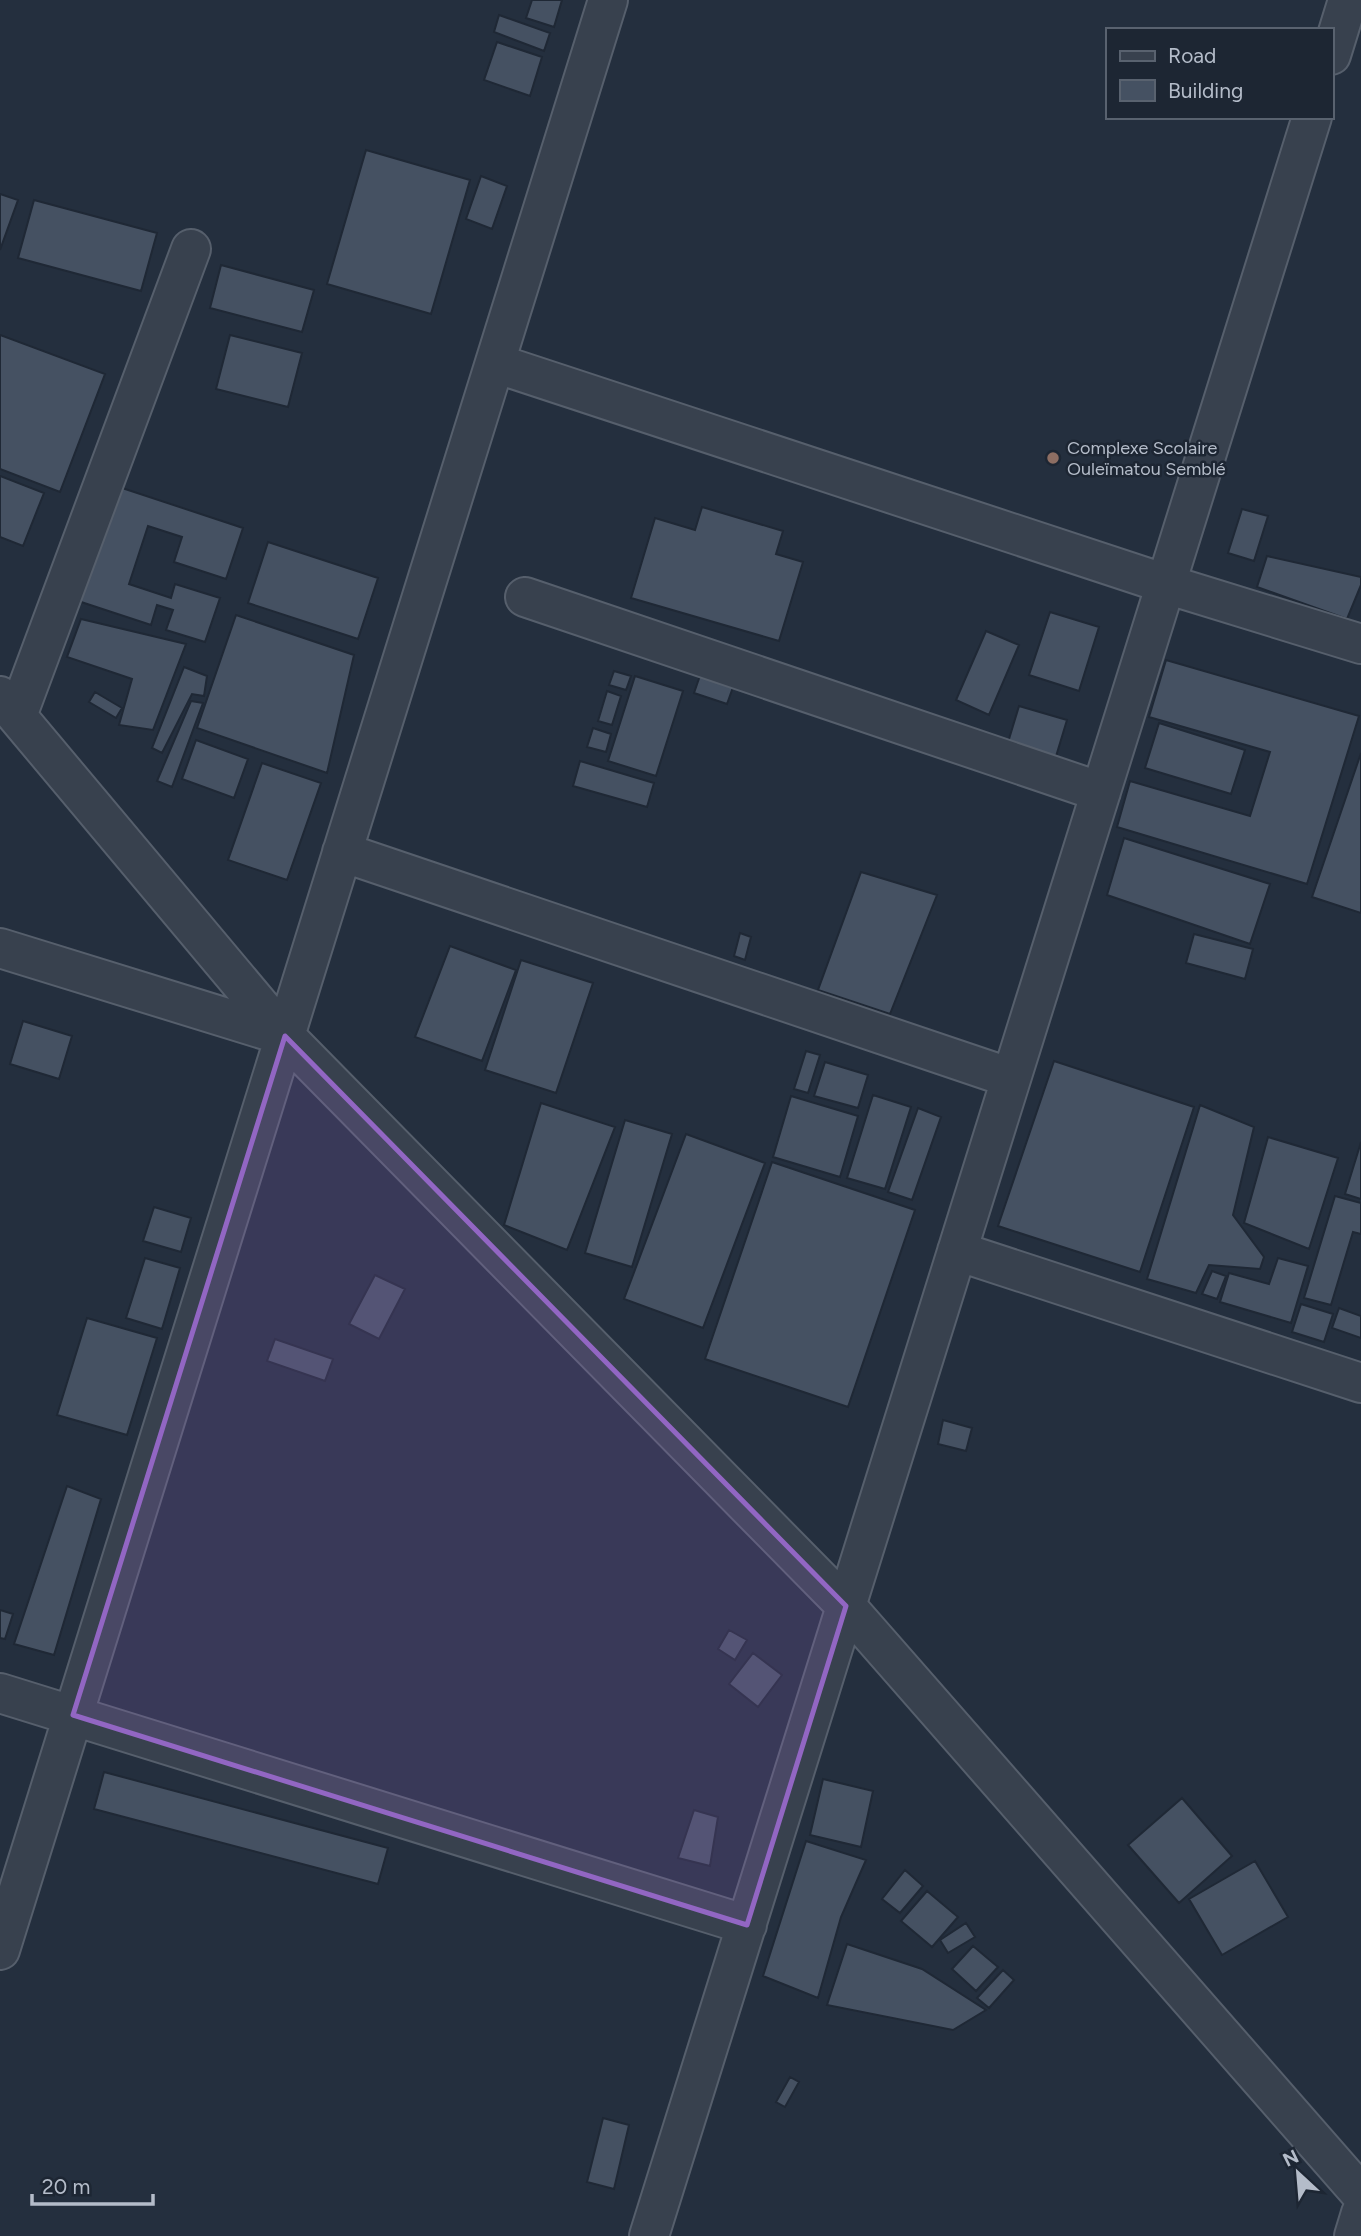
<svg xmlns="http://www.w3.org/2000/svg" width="1361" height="2236" viewBox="0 0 1361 2236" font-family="Figtree,sans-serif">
<rect width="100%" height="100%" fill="#242f3e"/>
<path fill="#455162" stroke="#1f2835" stroke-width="2" d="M 532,0 L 562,0 L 554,27 L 526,18 Z
M 499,15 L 550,33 L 544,51 L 494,32 Z
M 497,42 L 542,57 L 530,96 L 484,80 Z
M 366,150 L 470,180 L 431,314 L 327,284 Z
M 481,176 L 507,186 L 492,229 L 466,219 Z
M 0,194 L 18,200 L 0,250 Z
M 34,200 L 157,233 L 141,291 L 18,258 Z
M 221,265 L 314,290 L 302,332 L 210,308 Z
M 0,335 L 105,374 L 60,492 L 0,469 Z
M 230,335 L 302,353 L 288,407 L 216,389 Z
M 0,476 L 44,493 L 23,546 L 0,537 Z
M 110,484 L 243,528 L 226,579 L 174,562 L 182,537 L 148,526 L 129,584 L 171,598 L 175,584 L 220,598 L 205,642 L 166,630 L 173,610 L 157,605 L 151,625 L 72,599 Z
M 702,507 L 783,531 L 776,554 L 803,562 L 779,641 L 631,598 L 655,518 L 695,530 Z
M 1242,509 L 1268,516 L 1254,561 L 1228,553 Z
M 268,542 L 378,578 L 358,639 L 248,603 Z
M 1267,556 L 1361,577 L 1361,585 L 1347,619 L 1257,587 Z
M 1050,612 L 1099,627 L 1079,691 L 1029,675 Z
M 236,615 L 354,655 L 327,773 L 197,728 Z
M 81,619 L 186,644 L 153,730 L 119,725 L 132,679 L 67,657 Z
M 986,631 L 1019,645 L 989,715 L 956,700 Z
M 1166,660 L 1359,716 L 1307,884 L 1117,827 L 1130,781 L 1250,816 L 1270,752 L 1149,717 Z
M 704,664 L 737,676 L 727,704 L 694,693 Z
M 184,667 L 207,676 L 204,696 L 192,694 L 162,753 L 152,748 Z
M 614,671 L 631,676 L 626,690 L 609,685 Z
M 635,676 L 683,691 L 656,776 L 608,761 Z
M 607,691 L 621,696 L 612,725 L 598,721 Z
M 95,692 L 122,708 L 116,718 L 89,702 Z
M 191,701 L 203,703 L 172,787 L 157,781 Z
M 1019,706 L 1067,720 L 1054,763 L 1006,749 Z
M 1159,723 L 1245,750 L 1231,794 L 1145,768 Z
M 593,728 L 611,734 L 606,752 L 587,747 Z
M 196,740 L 248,759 L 234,798 L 182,779 Z
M 1361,753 L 1361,913 L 1312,897 Z
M 580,761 L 654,783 L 647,807 L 573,786 Z
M 262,763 L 321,783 L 287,880 L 228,860 Z
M 1124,838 L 1270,884 L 1250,944 L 1107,895 Z
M 861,872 L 937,895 L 890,1014 L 818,990 Z
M 740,933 L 751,937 L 745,960 L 734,956 Z
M 1194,934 L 1253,949 L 1245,979 L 1186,963 Z
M 450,946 L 516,970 L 482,1061 L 415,1037 Z
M 521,960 L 593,983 L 556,1093 L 485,1070 Z
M 23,1021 L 72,1036 L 59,1079 L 10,1064 Z
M 806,1051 L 820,1055 L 808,1093 L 794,1089 Z
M 1054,1061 L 1194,1107 L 1140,1272 L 998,1226 Z
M 825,1062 L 868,1075 L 858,1108 L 814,1096 Z
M 873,1095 L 911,1107 L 885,1189 L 847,1178 Z
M 791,1096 L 858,1116 L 840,1177 L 773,1157 Z
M 541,1103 L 615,1127 L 567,1250 L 504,1225 Z
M 1200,1105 L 1254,1127 L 1233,1215 L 1264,1257 L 1260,1269 L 1209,1265 L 1196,1293 L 1147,1279 Z
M 918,1108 L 941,1117 L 912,1200 L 888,1192 Z
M 625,1120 L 672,1134 L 632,1267 L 585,1253 Z
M 686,1134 L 765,1163 L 703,1328 L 624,1299 Z
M 1268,1137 L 1338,1158 L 1309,1249 L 1244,1223 Z
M 1361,1142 L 1361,1199 L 1345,1194 Z
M 772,1162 L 915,1210 L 848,1407 L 705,1359 Z
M 1335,1196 L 1361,1203 L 1361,1234 L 1353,1232 L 1331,1305 L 1304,1298 Z
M 154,1207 L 191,1218 L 181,1252 L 143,1241 Z
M 145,1258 L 180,1268 L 162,1329 L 126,1318 Z
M 1278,1258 L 1308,1266 L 1291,1323 L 1220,1302 L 1229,1273 L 1269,1284 Z
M 1212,1271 L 1226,1276 L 1217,1299 L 1202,1294 Z
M 375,1275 L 405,1289 L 379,1339 L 349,1324 Z
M 1301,1304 L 1333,1314 L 1324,1342 L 1292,1332 Z
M 1339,1308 L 1361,1316 L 1361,1338 L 1332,1328 Z
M 87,1318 L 157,1338 L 127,1435 L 57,1415 Z
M 275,1339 L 333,1359 L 325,1381 L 267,1361 Z
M 943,1420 L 972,1428 L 966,1451 L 938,1444 Z
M 67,1486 L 101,1499 L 54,1655 L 14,1644 Z
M 0,1610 L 13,1614 L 5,1639 L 0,1638 Z
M 729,1630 L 747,1640 L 735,1660 L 718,1649 Z
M 753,1653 L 782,1675 L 758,1707 L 729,1684 Z
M 104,1772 L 388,1848 L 378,1884 L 94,1809 Z
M 823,1779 L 873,1791 L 861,1847 L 810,1835 Z
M 1182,1798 L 1232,1856 L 1179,1903 L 1128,1845 Z
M 694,1810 L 718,1817 L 710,1866 L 678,1858 Z
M 806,1841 L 866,1860 L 841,1917 L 818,1998 L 763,1976 Z
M 1255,1861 L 1288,1917 L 1222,1955 L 1189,1899 Z
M 905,1870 L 923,1886 L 900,1913 L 882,1899 Z
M 927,1891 L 958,1917 L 932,1947 L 901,1921 Z
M 966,1923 L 975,1937 L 948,1953 L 940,1940 Z
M 847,1944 L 922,1969 L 986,2010 L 953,2030 L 827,2005 Z
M 973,1946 L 998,1967 L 976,1991 L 952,1969 Z
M 1003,1970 L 1014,1980 L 989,2008 L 977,1998 Z
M 790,2077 L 799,2082 L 785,2107 L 776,2102 Z
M 603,2118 L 629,2125 L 614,2189 L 587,2182 Z"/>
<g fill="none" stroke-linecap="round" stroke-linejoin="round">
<defs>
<path id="minor" d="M 1331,55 L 1348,0
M 495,363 L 1166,584 L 1361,644
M 525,597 L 1101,792
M 0,696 L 285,1036 L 846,1606 L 1361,2194
M 17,716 L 191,249
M 342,852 L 1011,1078
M 0,948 L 285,1036
M 957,1251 L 1361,1383
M 0,1693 L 747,1925
M 0,1950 L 608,0
M 649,2236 L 1312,117
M 1354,2236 L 1361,2213"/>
</defs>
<use href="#minor" stroke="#565f6c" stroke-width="42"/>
<use href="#minor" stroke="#38414e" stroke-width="38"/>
</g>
<path fill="#9266c3" fill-opacity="0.2" stroke="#9266c3" stroke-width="5" stroke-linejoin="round" d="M 285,1036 L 846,1606 L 747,1925 L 73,1715 Z"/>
<circle fill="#8d6e63" stroke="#1d2633" stroke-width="2.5" cx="1053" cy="458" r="7"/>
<g text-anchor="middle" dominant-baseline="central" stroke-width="5" stroke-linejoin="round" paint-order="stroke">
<g font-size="18" fill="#b4bcc9" stroke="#1d2633" text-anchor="start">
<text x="1067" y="448">Complexe Scolaire<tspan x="1067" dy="21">Ouleïmatou Semblé</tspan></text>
</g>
</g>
<rect x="1106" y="28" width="228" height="91" fill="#1d2633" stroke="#59626f" stroke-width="2"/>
<rect x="1120" y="51" width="35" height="10" fill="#38414e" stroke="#59626f" stroke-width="2"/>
<text x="1168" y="63" font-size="21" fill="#b4bcc9">Road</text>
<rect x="1120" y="80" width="35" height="21" fill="#455162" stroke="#59626f" stroke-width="2"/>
<text x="1168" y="98" font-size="21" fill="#b4bcc9">Building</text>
<g transform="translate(1298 2173) rotate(334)" stroke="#1d2633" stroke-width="5" paint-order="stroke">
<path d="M0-5L12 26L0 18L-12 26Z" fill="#b4bcc9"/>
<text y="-10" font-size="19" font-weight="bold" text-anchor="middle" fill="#b4bcc9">N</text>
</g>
<path d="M32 2194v10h121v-10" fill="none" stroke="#b4bcc9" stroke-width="3.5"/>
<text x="42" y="2194" font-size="21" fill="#b4bcc9" stroke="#1d2633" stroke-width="5" paint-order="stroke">20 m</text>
</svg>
